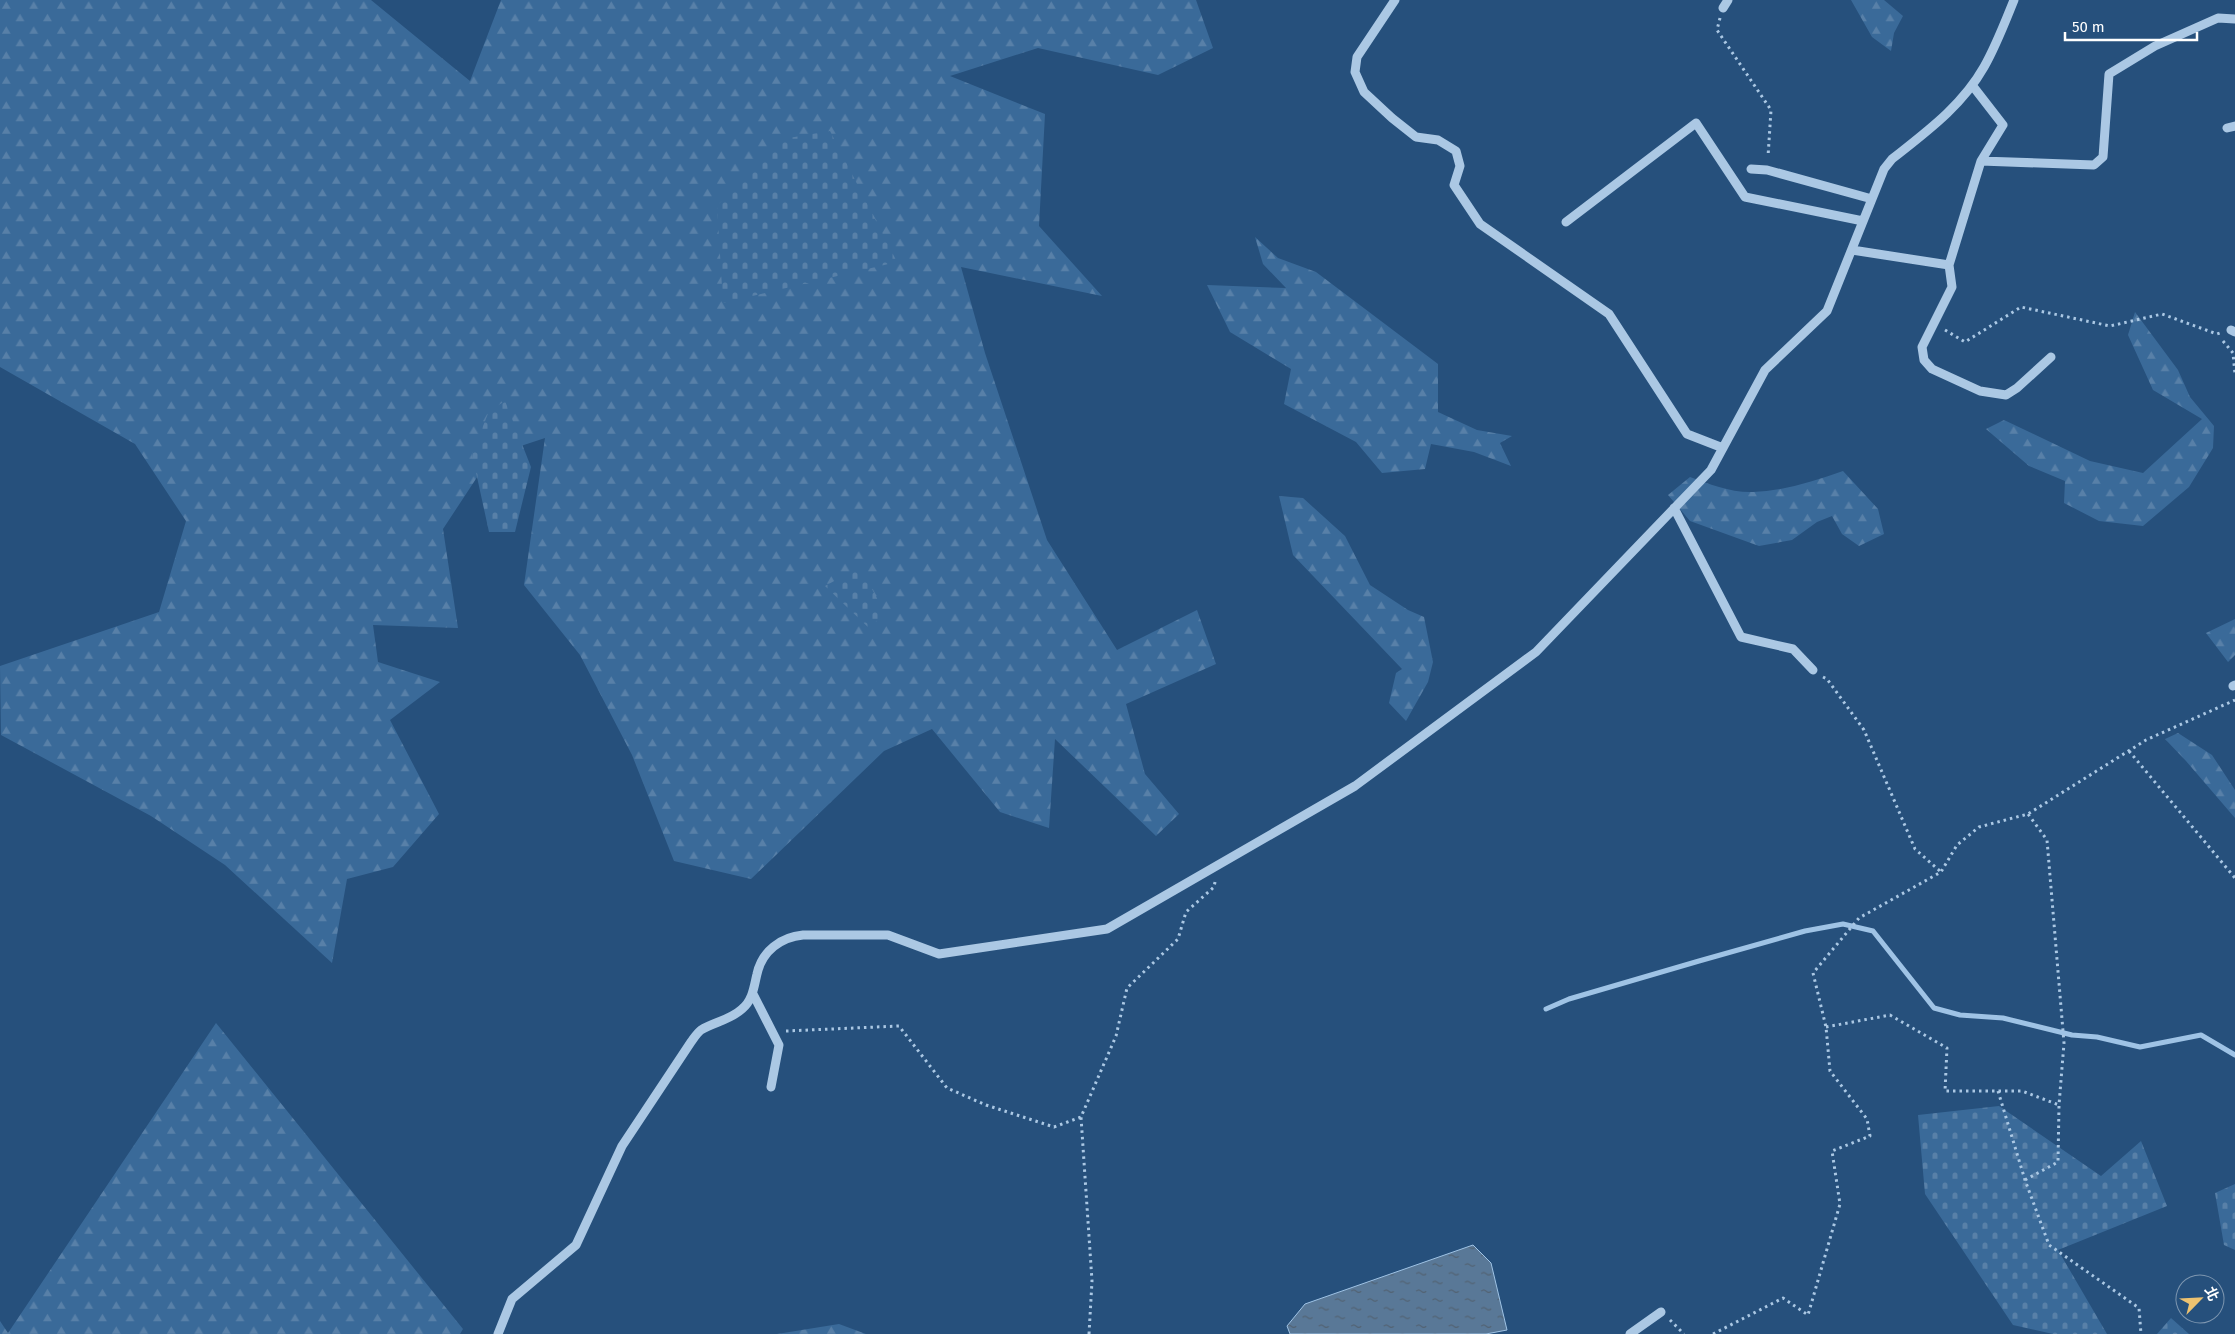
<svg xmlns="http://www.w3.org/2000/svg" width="2235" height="1334" viewBox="0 0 2235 1334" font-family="'Fira Sans','Noto Sans TC',sans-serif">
<defs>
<pattern id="forest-firs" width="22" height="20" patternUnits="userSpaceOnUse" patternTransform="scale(1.25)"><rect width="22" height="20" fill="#3a6a99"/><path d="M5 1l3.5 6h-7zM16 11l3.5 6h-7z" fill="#5880a8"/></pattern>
<pattern id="cemetery-stones" width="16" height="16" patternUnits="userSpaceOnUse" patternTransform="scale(1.25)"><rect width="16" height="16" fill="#3a6a99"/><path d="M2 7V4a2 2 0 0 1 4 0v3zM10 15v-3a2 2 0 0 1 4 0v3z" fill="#5880a8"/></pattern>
<pattern id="water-ripples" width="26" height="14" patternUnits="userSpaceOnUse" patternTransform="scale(1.25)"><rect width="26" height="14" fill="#597897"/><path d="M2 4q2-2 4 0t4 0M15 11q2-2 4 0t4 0" fill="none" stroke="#526272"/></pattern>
</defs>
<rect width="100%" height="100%" fill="#26507c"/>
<path fill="url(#forest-firs)" d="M 0,0 L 371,0 L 470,81 L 501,0 L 1196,0 L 1213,48 L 1158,75 L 1038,48 L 950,76 L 1045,114 L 1039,226 L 1102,296 L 961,267 L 985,353 L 1047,540 L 1117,650 L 1197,610 L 1216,664 L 1126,704 L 1145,774 L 1179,814 L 1156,836 L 1055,739 L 1049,828 L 1000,812 L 932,729 L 884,751 L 751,879 L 674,861 L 632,755 L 580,655 L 524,585 L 545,438 L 491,456 L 443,529 L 458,628 L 373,625 L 378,662 L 440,682 L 390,720 L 439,814 L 393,867 L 347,879 L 332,963 L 225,865 L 151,816 L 1,735 L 0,666 L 159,612 L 186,521 L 135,444 L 0,367 Z
M 1851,0 L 1884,0 L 1903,16 L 1894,33 L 1891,51 L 1872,37 Z
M 1255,237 L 1278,258 L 1316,272 L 1438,364 L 1438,412 L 1477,430 L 1512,436 L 1500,443 L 1511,466 L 1474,452 L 1431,444 L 1425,469 L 1382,473 L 1356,442 L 1284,404 L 1291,369 L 1230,332 L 1207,285 L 1286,288 L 1263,264 Z
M 2135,312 L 2178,370 L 2190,397 L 2214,426 L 2213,448 L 2189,487 L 2143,526 L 2099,521 L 2064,503 L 2065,481 L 2029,466 L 1986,429 L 2004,420 L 2090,461 L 2143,473 L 2202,419 L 2153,390 L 2128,335 Z
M 1843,471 L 1878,509 L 1884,534 L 1859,546 L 1842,534 L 1832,516 L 1817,522 L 1792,540 L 1759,546 L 1690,521 L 1668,495 L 1690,477 C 1709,484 1732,493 1753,492 C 1784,491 1814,481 1843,471 Z
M 1279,496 L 1303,498 L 1345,536 L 1370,585 L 1408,610 L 1424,617 L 1433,662 L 1428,682 L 1406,721 L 1389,703 L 1396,673 L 1402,669 L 1293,555 Z
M 2235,619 L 2235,655 L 2228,662 L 2206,633 Z
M 2178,733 L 2212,755 L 2235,790 L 2235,818 L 2186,761 L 2165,739 Z
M 216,1023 L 463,1329 L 460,1334 L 0,1334 L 0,1321 L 8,1333 Z
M 839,1324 L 866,1334 L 777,1334 Z"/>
<path fill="url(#cemetery-stones)" d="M 830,131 L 897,262 L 723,303 L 717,206 L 777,140 Z
M 505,401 L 531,467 L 515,532 L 489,532 L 472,454 L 489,411 Z
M 860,567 L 885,613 L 869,628 L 825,586 Z
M 1999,1106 L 2101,1176 L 2141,1141 L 2167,1206 L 2058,1250 L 2107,1334 L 2053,1334 L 2013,1325 L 1925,1194 L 1918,1115 Z
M 2235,1184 L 2235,1250 L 2224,1245 L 2215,1193 Z
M 2171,1318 L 2189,1334 L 2157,1334 Z"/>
<path fill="url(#water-ripples)" stroke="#9fc3e5" d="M 1473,1245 L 1491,1263 L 1507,1330 L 1486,1334 L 1290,1334 L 1287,1326 L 1305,1304 Z"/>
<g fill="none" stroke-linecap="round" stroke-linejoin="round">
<path stroke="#9fc3e5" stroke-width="5" d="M 1546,1009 L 1569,999 L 1699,961 L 1805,931 L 1843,924 L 1873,931 L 1934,1008 L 1960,1015 L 2003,1018 L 2072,1035 L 2097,1037 L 2140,1047 L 2201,1035 L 2235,1055"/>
<path stroke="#abc8e4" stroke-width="3" stroke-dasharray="2.5 4" stroke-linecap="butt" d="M 1720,18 L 1717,30 L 1771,110 L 1768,157
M 1945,330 L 1965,342 L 2021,307 L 2110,326 L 2162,314 L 2217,334 L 2220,333
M 2223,341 L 2233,353 L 2235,374
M 1823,677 L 1827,679 L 1864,730 L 1915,849 L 1941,872
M 2129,751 L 2235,878
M 1826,1027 L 1890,1015 L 1947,1048 L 1945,1091 L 2022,1091 L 2059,1105
M 786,1031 L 899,1026 L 947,1088 L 986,1105 L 1054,1127 L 1081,1117
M 1998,1091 L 2025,1180 L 2049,1245 L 2139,1308 L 2141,1334
M 2025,1180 L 2058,1162 L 2059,1105 L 2064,1043 L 2047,840 L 2028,814
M 1670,1320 L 1684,1334
M 1089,1334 L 1092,1281 L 1081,1117 L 1116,1036 L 1127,988 L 1178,939 L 1186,912 L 1214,887 L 1215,882
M 1713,1334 L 1783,1298 L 1808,1315 L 1840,1204 L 1832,1151 L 1870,1136 L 1867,1119 L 1830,1071 L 1826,1027 L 1813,973 L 1859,918 L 1941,872 L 1957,845 L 1979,827 L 2028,814 L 2146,740 L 2235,700"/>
<path stroke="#abc8e4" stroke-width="9" d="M 1395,0 L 1357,57 L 1355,72 L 1364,92 L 1392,118 L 1416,137 L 1438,140 L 1456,151 L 1460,166 L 1454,185 L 1480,224 L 1609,314 L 1687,434 L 1723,448
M 1723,8 L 1728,0
M 1972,85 L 2003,125 L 1981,161 L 1949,265 L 1952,287 L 1922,347 L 1924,360 L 1932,369 L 1980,391 L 2006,395 L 2017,388 L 2051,357
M 2227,128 L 2235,126
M 1981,161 L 2094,165 L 2103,157 L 2109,74 L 2155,46 L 2218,18 L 2235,19
M 1751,169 L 1767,170 L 1872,199
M 1566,222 L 1696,123 L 1745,197 L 1863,221
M 1852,250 L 1949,265
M 2231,330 L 2235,332
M 1674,508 L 1741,637 L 1793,649 L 1813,670
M 2233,686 L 2235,685
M 753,994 L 779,1045 L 771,1087
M 498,1334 L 512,1299 L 576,1245 L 622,1146 L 691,1042 C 694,1038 697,1033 701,1030 C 714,1022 730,1020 742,1009 C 753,1000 754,986 757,974 C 762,951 781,937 803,935 L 888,935 L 939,954 L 1107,929 L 1355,786 L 1536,652 L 1711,470 L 1765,370 L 1827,311 L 1884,169 L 1892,159 C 1926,132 1962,106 1984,67 C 1996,46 2005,22 2014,0
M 1630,1334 L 1661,1312"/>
</g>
<g transform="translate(2200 1299) rotate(66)"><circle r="24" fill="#26507c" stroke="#7d96b0"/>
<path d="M0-4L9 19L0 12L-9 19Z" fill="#edc270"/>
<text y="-8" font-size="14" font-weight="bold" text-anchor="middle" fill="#ffffff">北</text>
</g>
<path d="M2065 32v8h132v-8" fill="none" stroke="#ffffff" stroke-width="2.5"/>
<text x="2072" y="32" font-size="15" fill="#ffffff" stroke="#26507c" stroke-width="4" paint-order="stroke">50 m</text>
</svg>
